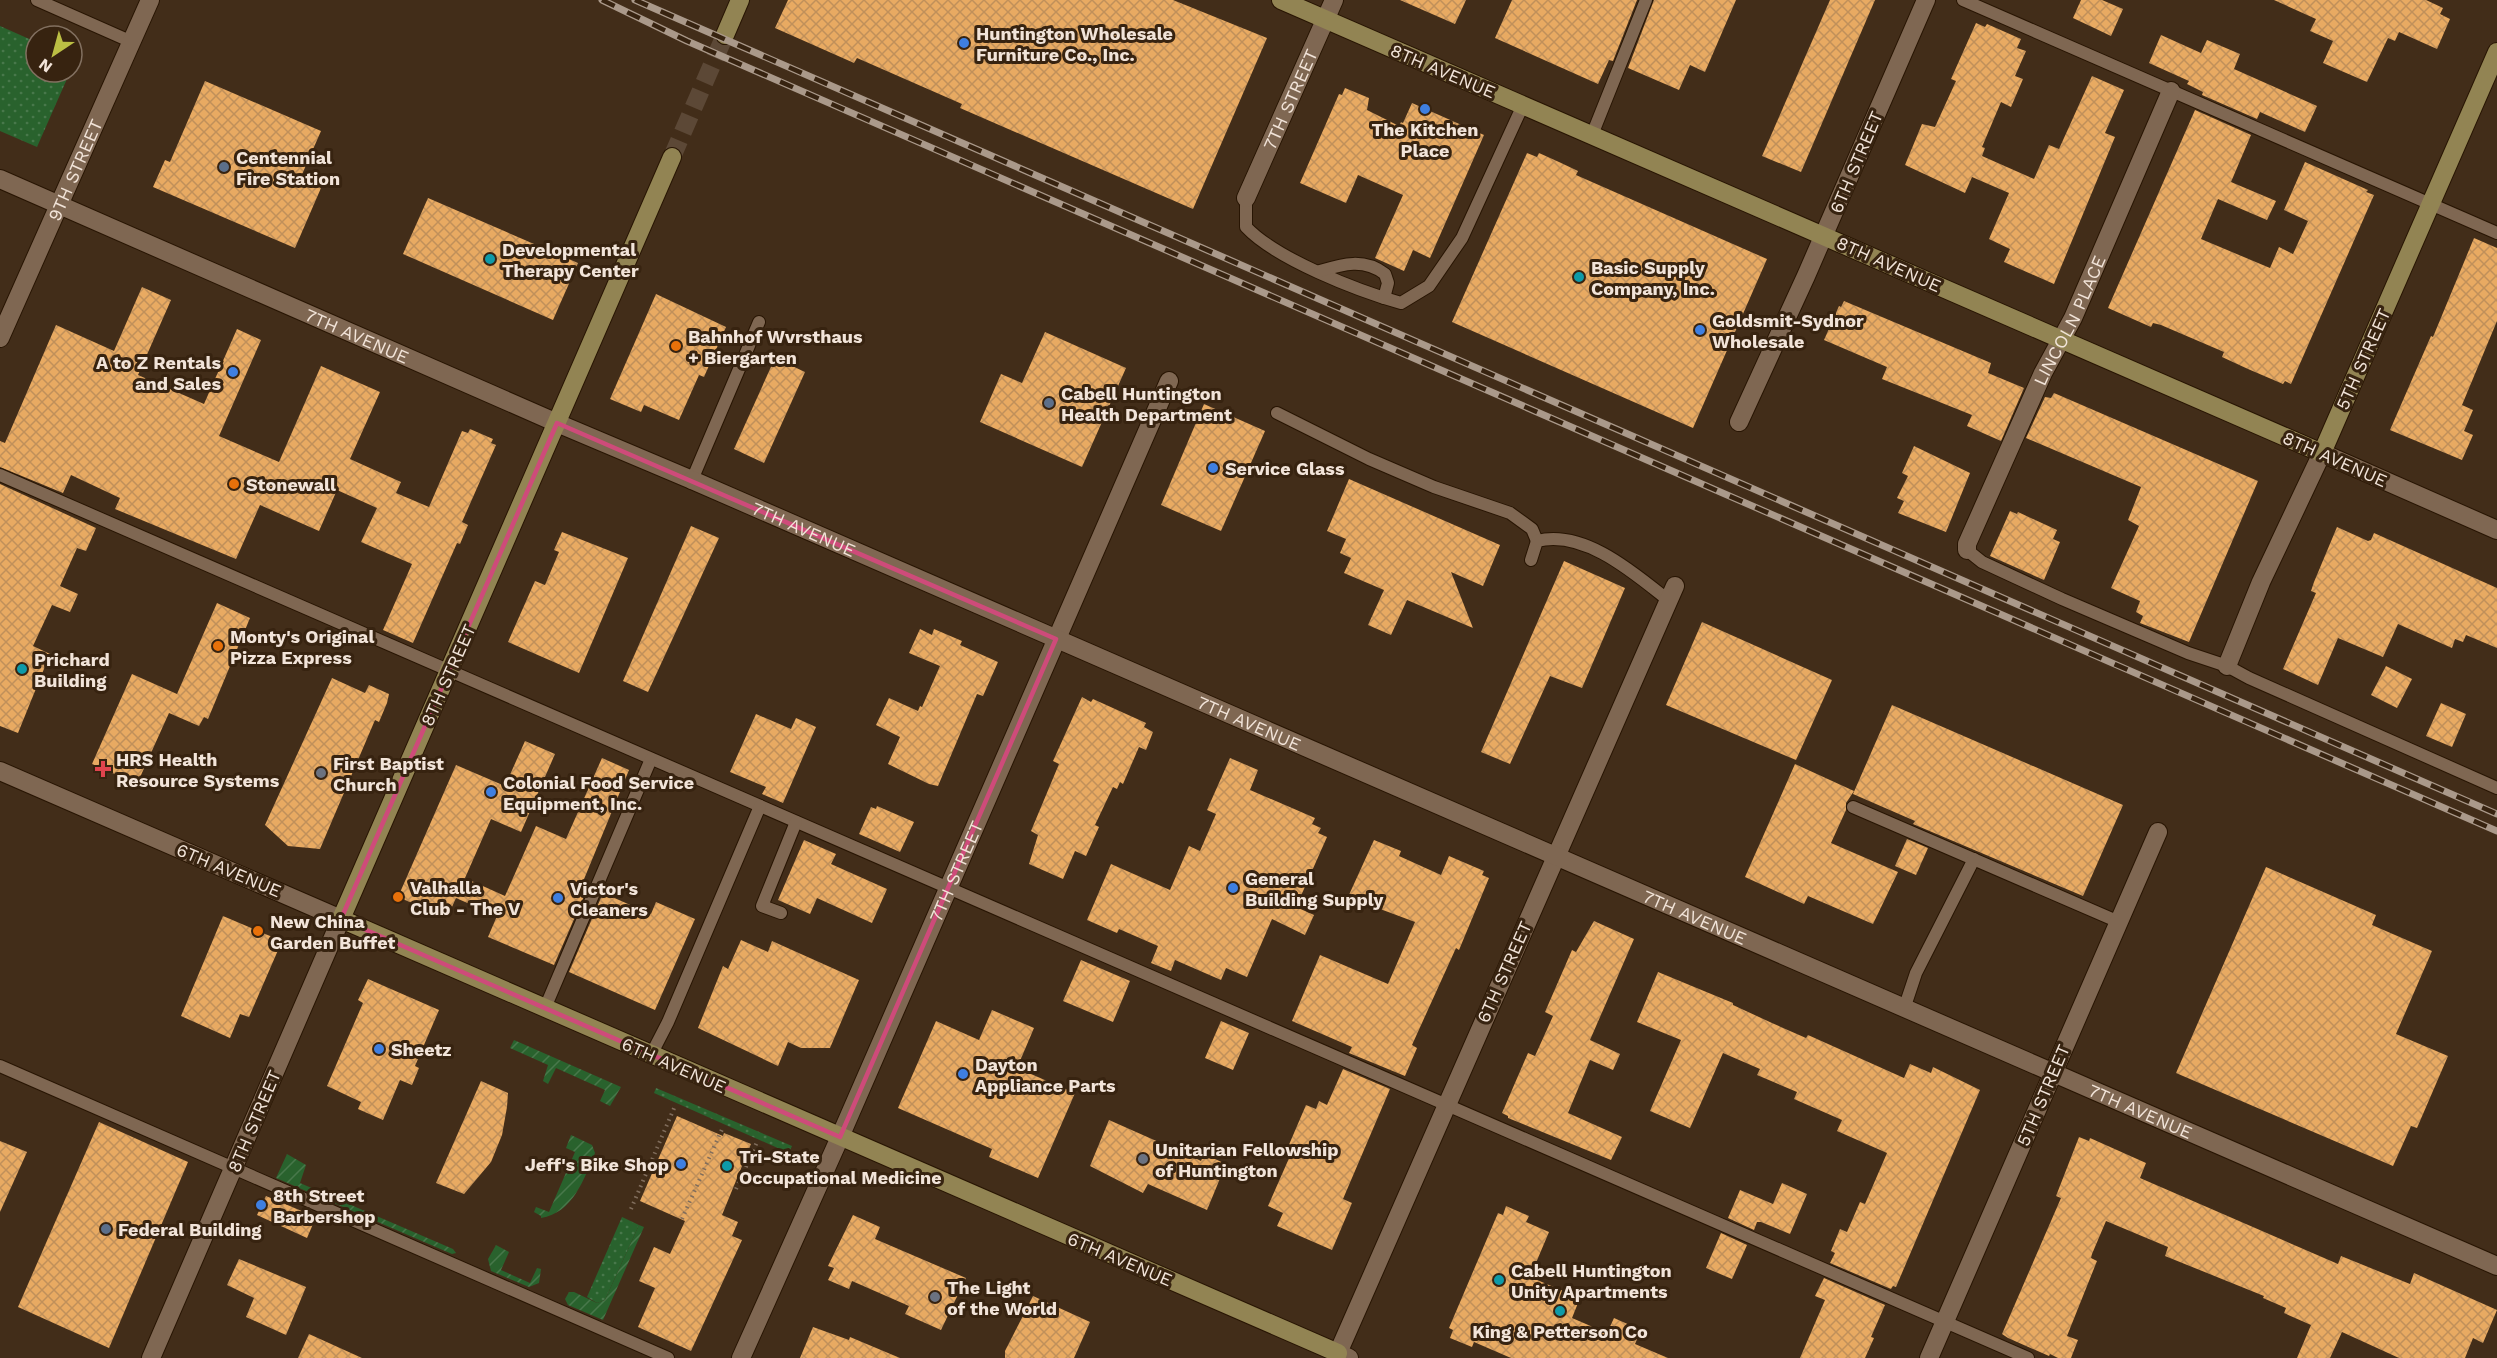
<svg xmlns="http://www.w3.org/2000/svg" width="2497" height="1358" viewBox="0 0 2497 1358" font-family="'Work Sans',sans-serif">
	<defs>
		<pattern id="grass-dots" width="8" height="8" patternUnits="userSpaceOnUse" patternTransform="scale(1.5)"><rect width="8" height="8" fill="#29622d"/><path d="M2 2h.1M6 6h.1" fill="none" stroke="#48784b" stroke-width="1.8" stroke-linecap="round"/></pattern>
		<pattern id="garden-furrows" width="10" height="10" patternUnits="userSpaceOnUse" patternTransform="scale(1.5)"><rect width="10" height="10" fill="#29622d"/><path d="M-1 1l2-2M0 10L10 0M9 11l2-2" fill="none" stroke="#48784b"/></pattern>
		<pattern id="building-cross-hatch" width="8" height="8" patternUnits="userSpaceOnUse" patternTransform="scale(1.5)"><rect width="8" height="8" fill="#e8aa62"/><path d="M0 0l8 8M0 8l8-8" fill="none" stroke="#c0905a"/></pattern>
	</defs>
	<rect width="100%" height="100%" fill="#422d19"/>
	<g fill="url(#grass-dots)">
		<path d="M0,26L36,42V72H70L37,147L0,131Z"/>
		<path d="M656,1088L792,1146L789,1153L654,1093Z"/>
		<path d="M622,1217L639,1225L605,1300L597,1303L587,1297Z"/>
	</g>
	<g fill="url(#garden-furrows)">
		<path d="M514,1040L621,1087L610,1106L600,1101L605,1090L556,1068L548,1084L543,1081L548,1065L510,1048Z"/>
		<path d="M571,1135L592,1145L595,1153C584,1179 573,1213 541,1218V1216L534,1212L536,1207L549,1212L575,1152L566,1148Z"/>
		<path d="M287,1154L306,1165L300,1183L453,1249L456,1253L452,1254L276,1178Z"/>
		<path d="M639,1225L644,1227L603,1320L568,1305L565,1299L569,1292H574L597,1303L605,1300Z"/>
		<path d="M496,1245L509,1252L501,1270L530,1283L537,1268L541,1269L539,1283L529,1287L491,1271L488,1259Z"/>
	</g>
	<g fill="url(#building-cross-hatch)">
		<path d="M788,0H1173L1267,38L1193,209L960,108L962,104L857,58L854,63L775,28Z"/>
		<path d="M1400,0H1466L1455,24Z"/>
		<path d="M1512,0H1637L1613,61L1609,60L1598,84L1495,38Z"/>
		<path d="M1654,0H1736L1705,72L1690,65L1679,90L1628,68Z"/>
		<path d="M1830,0H1875L1801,172L1762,156Z"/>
		<path d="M2081,0H2102L2123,9L2111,36L2073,18Z"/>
		<path d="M2274,0H2426L2443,8L2440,14L2450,19L2437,49L2399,32L2395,41L2388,38L2367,82L2323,63L2333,41L2310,31L2316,19Z"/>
		<path d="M1976,23L1985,27L1987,24L2021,39L2017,48L2026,51L2015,76L2023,79L2011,107L2001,102L1982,147L1985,148L1982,156L2034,179L2049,145L2059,149L2092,76L2124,90L2105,133L2115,137L2054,284L2004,262L2010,249L1989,239L2009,193L1972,177L1965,193L1905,165L1922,124L1935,127L1956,81L1951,79Z"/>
		<path d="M2161,35L2201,53L2207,40L2240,54L2234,69L2317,106L2305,132L2260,112L2257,119L2202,95L2203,92L2187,84L2189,81L2149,63Z"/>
		<path d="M205,81L321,131L300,179L321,188L295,248L153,187L165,160L170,162Z"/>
		<path d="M1345,88L1369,98L1367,110L1399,126L1401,122L1403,123L1412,103L1484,135L1430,258L1413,250L1404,271L1375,258L1403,195L1358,175L1346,203L1300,183L1339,94L1342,95Z"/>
		<path d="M2195,110L2251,135L2231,182L2276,201L2267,220L2218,199L2201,239L2270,268L2279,247L2293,254L2308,221L2284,210L2305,162L2368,190L2366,192L2374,195L2291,384L2285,381L2283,384L2248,369L2222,357L2224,352L2161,325L2153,323L2151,327L2108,308Z"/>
		<path d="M1527,153L1537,157L1539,153L1559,162L1578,171L1576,175L1767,259L1693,428L1452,322Z"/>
		<path d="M428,198L578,263L553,320L403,254Z"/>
		<path d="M2474,238L2497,248V321L2462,405L2473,410L2464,431L2473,435L2462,460L2390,430L2431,336L2433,337Z"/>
		<path d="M142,287L171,300L138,375L204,404L237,329L261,340L219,436L279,462L321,366L380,392L350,459L401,482L396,493L429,507L462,431L468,433L470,429L493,439L491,443L496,445L462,522L468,525L460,544L457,543L413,643L383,630L412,564L361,542L377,508L337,490L319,531L260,505L236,559L115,509L120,498L71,475L63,493L0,467V441L5,443L56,325L114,351Z"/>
		<path d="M656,294L726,327L704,377L699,375L679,420L644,405L641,412L610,399Z"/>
		<path d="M1844,301L1991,363L1988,373L2024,388L2001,441L1967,426L1972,415L1882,379L1887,367L1824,340L1839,306L1841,307Z"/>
		<path d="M1045,332L1126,368L1082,467L980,422L1001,374L1022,383Z"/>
		<path d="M775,358L805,372L764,463L734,449Z"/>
		<path d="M2054,393L2258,481L2189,642L2140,623L2143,616L2136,612L2140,601L2111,588L2139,526L2128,520L2141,487L2026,438L2045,397L2051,398Z"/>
		<path d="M1204,404L1265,431L1221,531L1161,505Z"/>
		<path d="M1914,446L1970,473L1946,532L1898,513L1904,501L1897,498L1908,476L1902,473Z"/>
		<path d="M1349,479L1500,545L1483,586L1451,572L1473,628L1407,600L1391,635L1368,625L1384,590L1344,573L1351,558L1340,553L1346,539L1327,531Z"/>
		<path d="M0,484L96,528L86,551L77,548L60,586L78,594L70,612L52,605L33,646L50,654L18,733L0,726Z"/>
		<path d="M2010,511L2017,514L2018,512L2057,530L2053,539L2060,542L2044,580L1990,556Z"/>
		<path d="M691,526L719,538L648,692L623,681Z"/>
		<path d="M2337,527L2368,541L2371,540L2374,533L2497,588V648L2466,635L2463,642L2455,639L2452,648L2398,624L2383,657L2338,638L2318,685L2283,669L2316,593L2311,591L2314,582Z"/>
		<path d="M562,532L628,558L579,673L508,642L535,581L545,585L559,552L554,550Z"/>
		<path d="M1564,561L1625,588L1582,688L1550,676L1510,764L1481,752Z"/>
		<path d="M217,603L250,618L208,719L204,717L199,726L169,713L137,784L92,764L132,674L177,694Z"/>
		<path d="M1702,622L1832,680L1796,760L1666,705Z"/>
		<path d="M920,629L932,635L934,629L962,641L960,645L998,662L983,696L977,694L938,786L929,784L888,764L900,737L876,725L889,698L918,711L920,706L922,707L940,666L909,653Z"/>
		<path d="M2386,666L2412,679L2397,708L2371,695Z"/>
		<path d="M332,678L365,693L369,685L389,694L387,703L379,722L375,720L320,849L288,846L265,825Z"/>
		<path d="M1082,697L1091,702L1093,699L1146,723L1144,727L1153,732L1146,750L1139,747L1123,784L1120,782L1117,789L1113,787L1095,825L1099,827L1086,856L1075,851L1063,879L1029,864L1038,835L1031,831L1059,764L1053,761Z"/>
		<path d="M2441,703L2466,714L2452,747L2426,736Z"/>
		<path d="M1892,705L2123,805L2083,896L1913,824L1915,821L1853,794Z"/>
		<path d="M756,714L791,729L796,718L816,727L783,803L762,794L766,787L730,772Z"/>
		<path d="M525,741L555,754L521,832L491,819L465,878L505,896L536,826L566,839L602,758L629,770L582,884L588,887L554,965L488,937L497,916L456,898L447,918L398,897L456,765L505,786Z"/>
		<path d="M1230,758L1258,770L1250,790L1315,818L1312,824L1321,828L1318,833L1327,837L1296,907L1314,915L1305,935L1272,919L1247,977L1226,968L1221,980L1175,960L1171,971L1151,963L1158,946L1119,929L1117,933L1087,920L1111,864L1170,890L1189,846L1200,851L1216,814L1207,810Z"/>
		<path d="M1795,764L1854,791L1846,803V810L1831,843L1898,872L1873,924L1808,896L1804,904L1745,877Z"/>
		<path d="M877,806L914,822L900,852L859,834L871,807L876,809Z"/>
		<path d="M1907,839L1928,848L1916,875L1895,866Z"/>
		<path d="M804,840L836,854L831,864L887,889L872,923L817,898L810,914L778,900Z"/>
		<path d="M1374,840L1401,851L1399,856L1441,875L1449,856L1484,871L1482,875L1489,878L1459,950L1456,948L1412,1045L1417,1048L1405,1076L1349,1053L1352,1047L1292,1021L1320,955L1388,984L1415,922L1348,897Z"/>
		<path d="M2266,867L2376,915L2372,925L2432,951L2396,1034L2448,1056L2417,1128L2411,1126L2393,1166L2176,1073Z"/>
		<path d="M603,893L651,914L656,902L695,919L655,1010L569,972Z"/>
		<path d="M223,916L282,941L249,1017L240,1014L230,1038L181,1016Z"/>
		<path d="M1594,921L1634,939L1590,1040L1620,1054L1613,1070L1590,1060L1568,1113L1622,1137L1611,1160L1508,1118V1116L1502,1113L1528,1053L1535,1056L1553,1016L1545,1012L1572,950L1576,952Z"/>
		<path d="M741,940L768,952L772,941L859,980L830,1048H801L788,1042L778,1066L698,1028L723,966L728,969Z"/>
		<path d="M1081,960L1130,981L1113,1022L1063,1001Z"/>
		<path d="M1658,972L1733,1003V1005L1772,1023L1806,1038L1808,1035L1904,1078L1910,1064L1931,1073L1933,1067L1980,1090L1896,1287L1893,1286L1891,1289L1830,1263L1835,1253L1831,1251L1840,1229L1847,1232L1860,1202L1865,1204L1887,1153L1837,1131L1842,1120L1794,1099L1797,1092L1757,1075L1760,1069L1723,1053L1690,1128L1650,1111L1681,1040L1637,1022Z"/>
		<path d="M368,979L439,1010L415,1066L419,1068L412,1085L400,1080L383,1120L358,1109L361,1102L327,1086L363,1003L358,1000Z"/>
		<path d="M992,1010L1034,1028L1017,1068L1075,1093L1038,1178L989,1157L992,1149L898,1108L936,1021L979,1040Z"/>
		<path d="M1221,1021L1249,1033L1233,1070L1205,1058Z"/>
		<path d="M1343,1069L1390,1089L1343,1199L1352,1203L1332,1250L1277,1226L1283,1213L1268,1206L1290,1156L1285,1154L1306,1105L1316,1109L1319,1101L1327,1105Z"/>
		<path d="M481,1081L508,1093L507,1107L502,1135L491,1162L464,1194L436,1183Z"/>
		<path d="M677,1116L723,1136L724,1133L751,1144L722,1215L738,1222L732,1236L742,1240L691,1351L638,1327L655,1288L639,1281L654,1247L670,1254L685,1221L640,1201Z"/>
		<path d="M1109,1120L1197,1159L1201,1161L1204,1154L1226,1164L1207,1210L1148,1184L1143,1193L1090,1166Z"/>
		<path d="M99,1122L188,1162L109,1348L18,1307Z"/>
		<path d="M2079,1137L2089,1141L2090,1138L2146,1163L2140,1178L2338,1264L2341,1256L2410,1284L2414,1273L2497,1310L2483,1343L2473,1338L2465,1358H2399L2342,1332L2330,1358H2297L2311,1325L2284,1313L2286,1308L2263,1298L2264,1296L2165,1256L2168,1247L2106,1221L2092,1254L2091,1258L2097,1261L2067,1336L2078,1340L2071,1358H2058L2050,1354L2049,1356L2008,1338L2002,1334L2061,1198L2056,1196Z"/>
		<path d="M0,1141L27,1152L0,1212Z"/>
		<path d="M1782,1183L1807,1194L1790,1234L1761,1222H1757L1754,1230L1728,1218L1740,1190L1773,1204Z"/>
		<path d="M266,1196L316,1217L307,1238L257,1215Z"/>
		<path d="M1506,1206L1529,1216L1526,1222L1549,1232L1530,1277L1580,1298L1572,1318L1607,1333L1614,1318L1641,1330L1635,1344L1668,1358H1511L1474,1342L1472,1347L1450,1338L1453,1330L1449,1328L1498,1213L1503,1215Z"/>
		<path d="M853,1215L880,1227L875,1239L966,1278L941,1330L905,1314L909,1306L852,1281L849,1289L828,1280L834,1268L828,1266Z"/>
		<path d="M1721,1233L1747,1245L1732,1279L1706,1268Z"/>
		<path d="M239,1259L306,1287L286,1335L246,1317L254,1298L227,1285Z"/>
		<path d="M1824,1278L1885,1305L1871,1337L1874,1338L1865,1358H1800L1825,1300L1815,1296Z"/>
		<path d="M1033,1296L1090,1322L1074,1358H1005V1351Z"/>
		<path d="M813,1327L849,1340L850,1337L900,1358H800Z"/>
		<path d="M309,1334L362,1358H298Z"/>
	</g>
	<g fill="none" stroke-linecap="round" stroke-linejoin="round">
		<path stroke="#5c4836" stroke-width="18" stroke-dasharray="18 9" stroke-linecap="butt" d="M672,157L725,35"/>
		<g stroke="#281503" stroke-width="14">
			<g id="service">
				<path d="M37,0L132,42"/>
				<path d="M1963,0L2497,233"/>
				<path d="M1592,135L1646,0"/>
				<path d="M1246,198V227C1276,259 1358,291 1401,303L1429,286L1462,238L1523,105"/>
				<path d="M1320,271C1343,264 1364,258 1385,274L1388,283L1384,298"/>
				<path d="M1277,413L1369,459L1434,487L1510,513L1532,529L1537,541"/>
				<path d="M0,475L2028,1358"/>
				<path d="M692,480L759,322"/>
				<path d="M1967,550L1982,562L2062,599L2188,653L2227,666L2249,678L2497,788"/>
				<path d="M1531,560L1537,541C1584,529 1634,573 1668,600"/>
				<path d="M1853,807L2119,922"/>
				<path d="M781,913L762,906L796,822"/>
				<path d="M545,1008L651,759"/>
				<path d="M1904,1009L1916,973L1974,859"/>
				<path d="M651,1055L668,1022L760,806"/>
				<path d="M0,1066L668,1358"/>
			</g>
		</g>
		<g stroke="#281503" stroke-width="20">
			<g id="minor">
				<path id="s1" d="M1246,198L1334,0"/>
				<path id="s2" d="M0,338L150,0"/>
				<path d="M1739,422L1806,276L1926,0"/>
				<path d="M557,423L692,480"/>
				<path id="s3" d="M1967,550V544L2043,373L2073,318L2171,91"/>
				<path d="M2227,666L2261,582L2322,453"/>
				<path id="s4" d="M741,1358L840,1137L1169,381"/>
				<path d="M1349,1358L1338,1353L1675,586"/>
				<path d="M1929,1358L2158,832"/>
			</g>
		</g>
		<g stroke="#281503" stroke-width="20">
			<g id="tertiary">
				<path id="s5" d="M0,179L557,423"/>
				<path d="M2322,453L2497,530"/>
				<path id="s6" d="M692,480L2497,1266"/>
				<path d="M0,771L341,919"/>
			</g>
		</g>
		<g stroke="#281503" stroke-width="20">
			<path id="secondary" d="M151,1358L341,919"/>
		</g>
		<g stroke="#281503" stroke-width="20">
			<g id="primary">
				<path d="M1281,0L2322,453L2497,52"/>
				<path d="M725,35L740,0"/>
				<path d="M672,157L341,919L1338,1353L1336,1358"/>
			</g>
		</g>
		<g stroke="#806d5c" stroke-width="4" stroke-dasharray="1.5 4.5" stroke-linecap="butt">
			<path d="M736,1189L757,1142"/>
			<path d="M631,1209L675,1106"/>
			<path d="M682,1219L723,1127"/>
		</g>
		<use href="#service" stroke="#7f6752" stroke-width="12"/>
		<use href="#minor" stroke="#7f6752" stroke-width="18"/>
		<use href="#tertiary" stroke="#7f6752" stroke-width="18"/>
		<use href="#secondary" stroke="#7f6752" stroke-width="18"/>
		<use href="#primary" stroke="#928453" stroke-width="18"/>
		<g stroke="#aa998a" stroke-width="7">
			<g id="rail">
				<path d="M602,0L687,41L2497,831"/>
				<path d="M635,0L2497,814"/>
			</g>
		</g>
		<use href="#rail" stroke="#372310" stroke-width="4.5" stroke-dasharray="14" stroke-linecap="butt"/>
	</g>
	<path fill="none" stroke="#ce4b7a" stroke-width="4.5" stroke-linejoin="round" d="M557,423L1056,639L840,1137L341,919Z"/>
	<g fill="#3f7fe0" stroke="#372310" stroke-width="2">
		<circle cx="964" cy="43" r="6"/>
		<circle cx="1425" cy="109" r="6"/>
		<circle cx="1700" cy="330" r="6"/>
		<circle cx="233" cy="372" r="6"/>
		<circle cx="1213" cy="468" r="6"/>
		<circle cx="491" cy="792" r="6"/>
		<circle cx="1233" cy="888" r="6"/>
		<circle cx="558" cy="898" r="6"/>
		<circle cx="379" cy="1049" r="6"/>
		<circle cx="963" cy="1074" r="6"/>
		<circle cx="681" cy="1164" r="6"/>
		<circle cx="261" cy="1205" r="6"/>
	</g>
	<g fill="#5c6f8a" stroke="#372310" stroke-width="2">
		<circle cx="224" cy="167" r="6"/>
		<circle cx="1049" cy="403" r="6"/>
		<circle cx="106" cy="1229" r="6"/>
	</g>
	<g fill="#0f9aa8" stroke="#372310" stroke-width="2">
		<circle cx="490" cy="259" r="6"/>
		<circle cx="1579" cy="277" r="6"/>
		<circle cx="22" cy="669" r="6"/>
		<circle cx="727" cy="1166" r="6"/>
		<circle cx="1499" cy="1280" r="6"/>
		<circle cx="1560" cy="1311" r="6"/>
	</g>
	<g fill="#e8710a" stroke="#372310" stroke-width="2">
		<circle cx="676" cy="346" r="6"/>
		<circle cx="234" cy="484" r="6"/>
		<circle cx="218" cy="646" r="6"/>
		<circle cx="398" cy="897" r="6"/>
		<circle cx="258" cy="931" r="6"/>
	</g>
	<path fill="#e0444e" stroke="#372310" stroke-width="2" d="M100 760h6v6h6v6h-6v6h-6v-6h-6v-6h6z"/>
	<g fill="#6b7280" stroke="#372310" stroke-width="2">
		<circle cx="321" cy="773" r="6"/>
		<circle cx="1143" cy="1159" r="6"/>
		<circle cx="935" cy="1297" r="6"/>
	</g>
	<g text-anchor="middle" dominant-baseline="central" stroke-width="6" stroke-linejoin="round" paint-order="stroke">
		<g font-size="18" font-weight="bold" fill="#f2e4d9" stroke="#372310" text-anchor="start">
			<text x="976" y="33">Huntington Wholesale<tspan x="976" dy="21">Furniture Co., Inc.</tspan></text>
			<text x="1425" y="129" text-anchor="middle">The Kitchen<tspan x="1425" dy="21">Place</tspan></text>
			<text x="236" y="157">Centennial<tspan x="236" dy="21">Fire Station</tspan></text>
			<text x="502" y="249">Developmental<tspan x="502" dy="21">Therapy Center</tspan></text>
			<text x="1591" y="267">Basic Supply<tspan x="1591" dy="21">Company, Inc.</tspan></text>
			<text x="1712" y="320">Goldsmit-Sydnor<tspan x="1712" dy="21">Wholesale</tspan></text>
			<text x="688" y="336">Bahnhof Wvrsthaus<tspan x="688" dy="21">+ Biergarten</tspan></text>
			<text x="221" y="362" text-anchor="end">A to Z Rentals<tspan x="221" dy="21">and Sales</tspan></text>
			<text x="1061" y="393">Cabell Huntington<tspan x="1061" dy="21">Health Department</tspan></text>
			<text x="1225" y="468">Service Glass</text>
			<text x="246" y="484">Stonewall</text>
			<text x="230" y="636">Monty's Original<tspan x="230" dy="21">Pizza Express</tspan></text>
			<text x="34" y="659">Prichard<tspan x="34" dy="21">Building</tspan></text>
			<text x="116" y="759">HRS Health<tspan x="116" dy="21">Resource Systems</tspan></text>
			<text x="333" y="763">First Baptist<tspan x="333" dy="21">Church</tspan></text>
			<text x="503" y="782">Colonial Food Service<tspan x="503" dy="21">Equipment, Inc.</tspan></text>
			<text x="1245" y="878">General<tspan x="1245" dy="21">Building Supply</tspan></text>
			<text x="410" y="887">Valhalla<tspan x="410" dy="21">Club - The V</tspan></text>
			<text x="570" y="888">Victor's<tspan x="570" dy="21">Cleaners</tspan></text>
			<text x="270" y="921">New China<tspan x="270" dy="21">Garden Buffet</tspan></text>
			<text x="391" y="1049">Sheetz</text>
			<text x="975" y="1064">Dayton<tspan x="975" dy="21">Appliance Parts</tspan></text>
			<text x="1155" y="1149">Unitarian Fellowship<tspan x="1155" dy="21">of Huntington</tspan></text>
			<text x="739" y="1156">Tri-State<tspan x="739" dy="21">Occupational Medicine</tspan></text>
			<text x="669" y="1164" text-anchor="end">Jeff's Bike Shop</text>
			<text x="273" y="1195">8th Street<tspan x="273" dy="21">Barbershop</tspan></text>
			<text x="118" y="1229">Federal Building</text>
			<text x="1511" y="1270">Cabell Huntington<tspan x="1511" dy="21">Unity Apartments</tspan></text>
			<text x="947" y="1287">The Light<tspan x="947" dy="21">of the World</tspan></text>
			<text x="1560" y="1331" text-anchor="middle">King &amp; Petterson Co</text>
		</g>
		<g font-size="18" fill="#f2e4d9" stroke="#372310">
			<text transform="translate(1443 71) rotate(23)">8TH AVENUE</text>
			<text stroke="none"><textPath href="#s1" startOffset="108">7TH STREET</textPath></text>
			<text transform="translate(1856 162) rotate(-67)">6TH STREET</text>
			<text stroke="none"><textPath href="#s2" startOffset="184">9TH STREET</textPath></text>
			<text transform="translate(1889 264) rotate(24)">8TH AVENUE</text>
			<text stroke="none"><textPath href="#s3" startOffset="252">LINCOLN PLACE</textPath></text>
			<text stroke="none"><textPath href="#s5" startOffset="390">7TH AVENUE</textPath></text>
			<text transform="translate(2363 359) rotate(-66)">5TH STREET</text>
			<text transform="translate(2335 459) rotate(24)">8TH AVENUE</text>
			<text stroke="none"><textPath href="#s6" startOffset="122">7TH AVENUE</textPath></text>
			<text transform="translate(448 675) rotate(-66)">8TH STREET</text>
			<text stroke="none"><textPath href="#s6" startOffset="608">7TH AVENUE</textPath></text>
			<text transform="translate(229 870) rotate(23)">6TH AVENUE</text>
			<text stroke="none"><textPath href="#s4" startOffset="532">7TH STREET</textPath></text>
			<text stroke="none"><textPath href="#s6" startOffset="1094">7TH AVENUE</textPath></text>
			<text transform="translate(1504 972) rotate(-66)">6TH STREET</text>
			<text transform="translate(674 1065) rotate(24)">6TH AVENUE</text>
			<text transform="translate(2043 1095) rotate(-67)">5TH STREET</text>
			<text stroke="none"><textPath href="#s6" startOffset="1580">7TH AVENUE</textPath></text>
			<text transform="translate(254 1121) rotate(-67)">8TH STREET</text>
			<text transform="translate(1120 1259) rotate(23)">6TH AVENUE</text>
		</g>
	</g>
	<g transform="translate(54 54) rotate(216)"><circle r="28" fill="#372310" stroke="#827060" stroke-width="1.5"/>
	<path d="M0-4.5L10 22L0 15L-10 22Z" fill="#bcbf44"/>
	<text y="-9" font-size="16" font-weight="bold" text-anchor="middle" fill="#f2e4d9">N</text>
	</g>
</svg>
